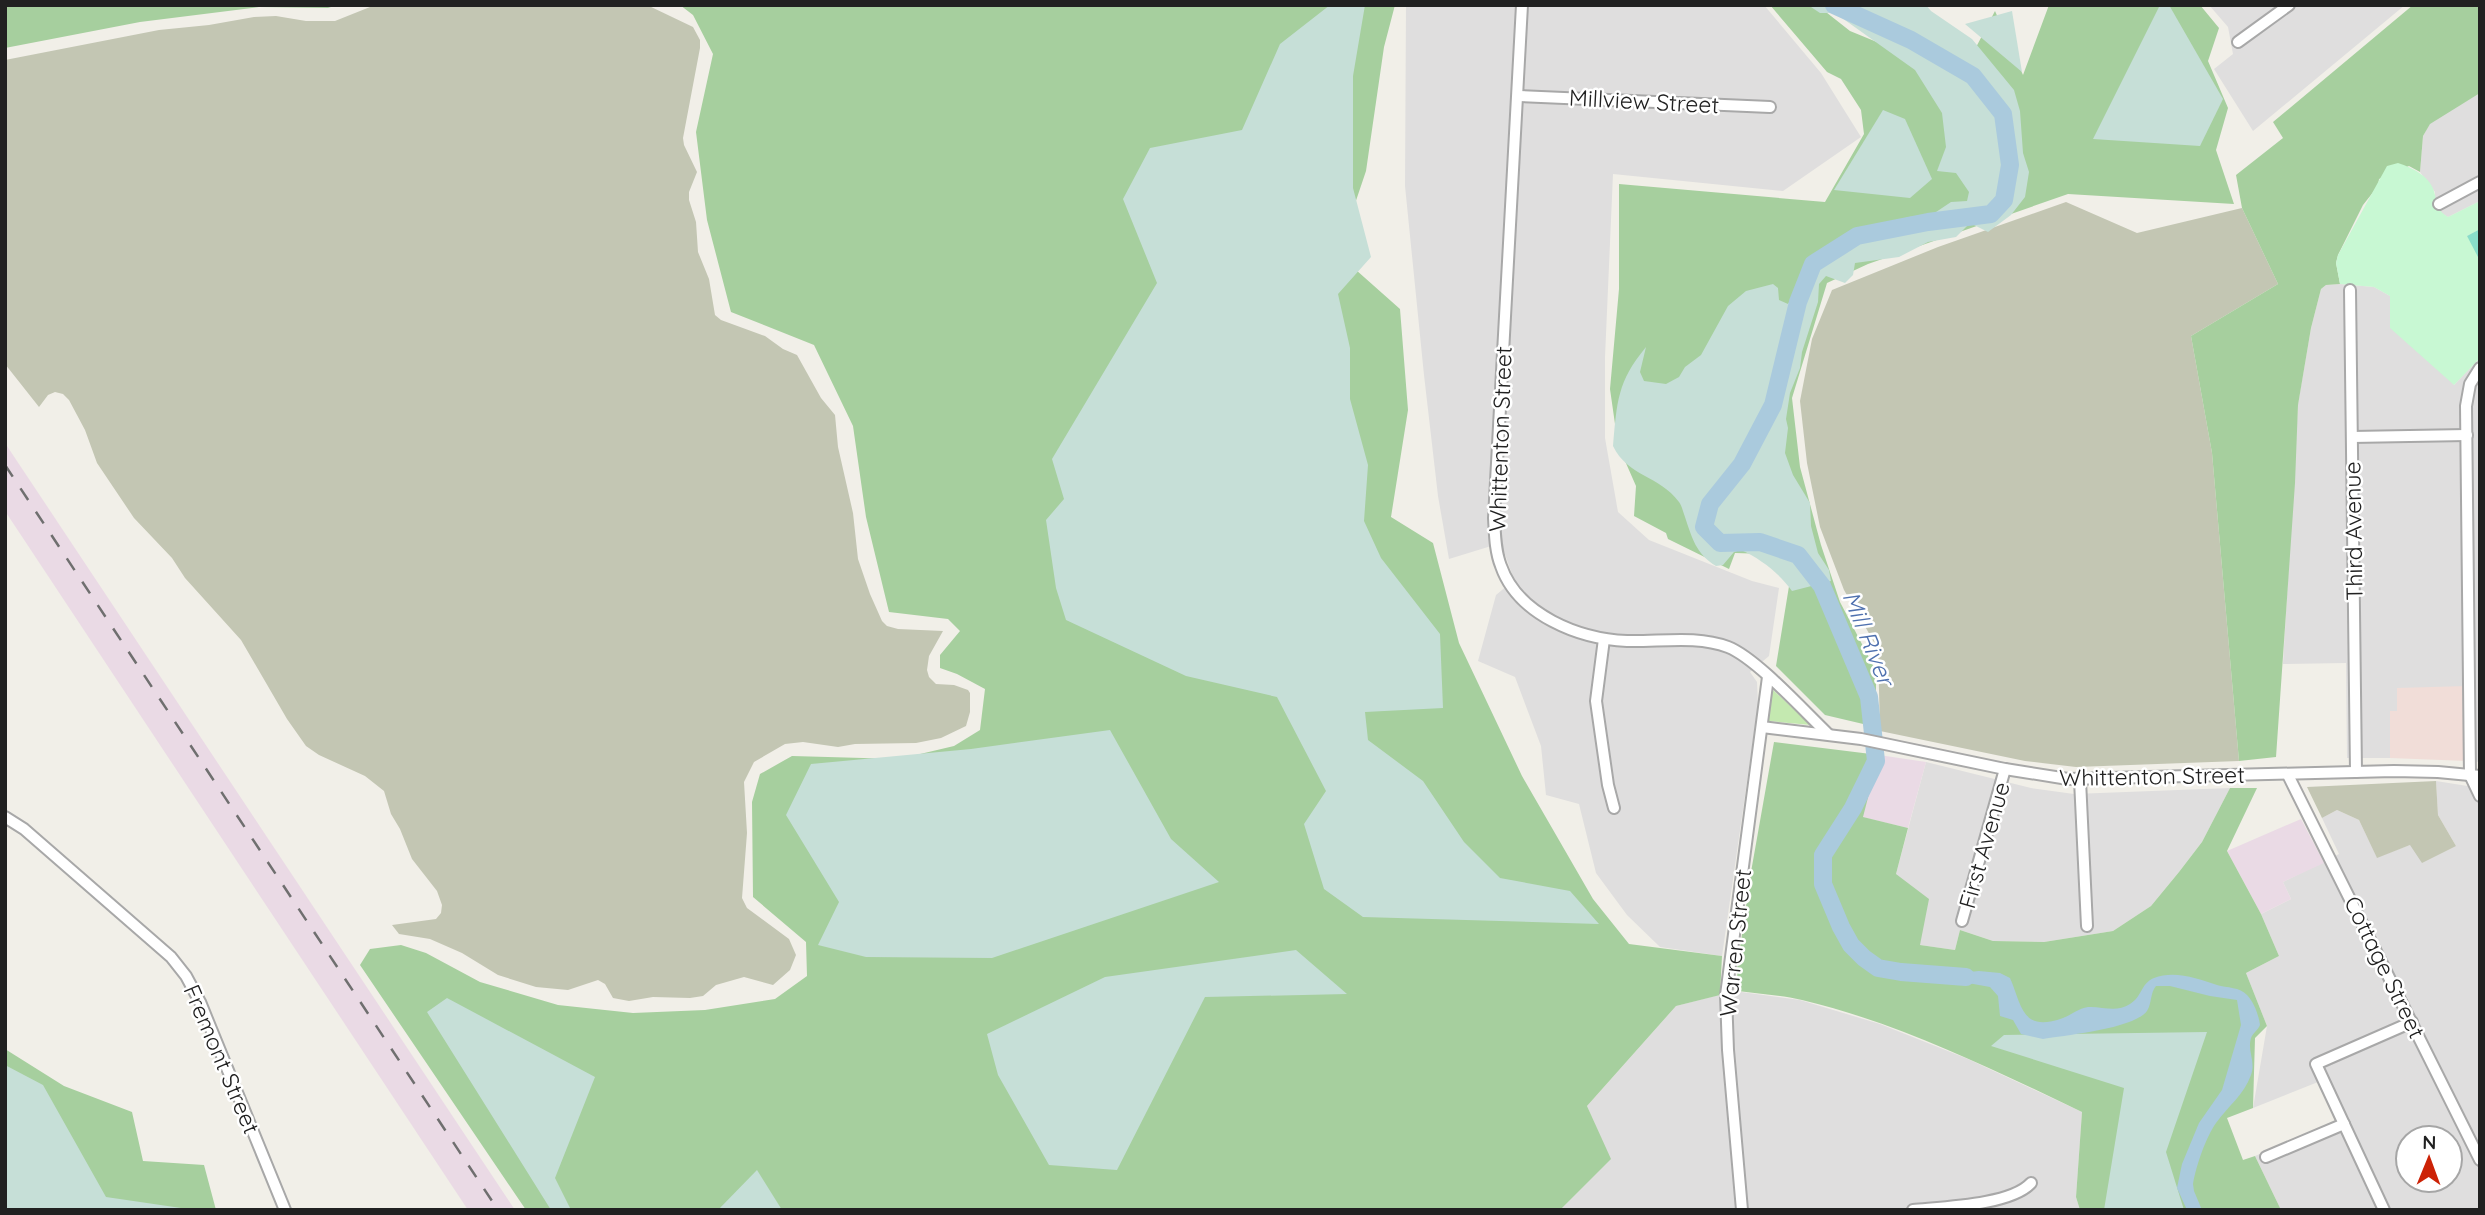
<svg xmlns="http://www.w3.org/2000/svg" width="2485" height="1215" viewBox="0 0 2485 1215" font-family="Quicksand,sans-serif">
	<rect width="100%" height="100%" fill="#f1efe8"/>
	<g fill="#dfdede" fill-rule="evenodd">
		<path d="M1406,5H1764L1821,73L1861,137L1783,191L1613,174L1605,357V438L1618,512L1649,540L1752,581L1779,588L1769,656L1750,672L1757,682L1758,705L1722,956L1660,947L1627,915L1596,873L1579,804L1546,795L1541,746L1515,677L1478,661L1496,595L1514,580L1501,543L1449,559L1438,496L1424,375L1405,186Z"/>
		<path d="M2209,5H2405L2253,131L2214,69L2233,54L2228,27Z"/>
		<path d="M2480,93V201L2448,217L2441,213L2435,202V192L2420,172L2423,136L2430,123Z"/>
		<path d="M2340,284L2374,287L2390,296L2454,385L2480,358V762L2467,761L2397,711L2390,712V758H2347L2346,663L2283,664L2298,404L2311,328L2321,289L2326,285Z"/>
		<path d="M1926,762L2031,788L2074,794L2230,788L2202,842L2179,872L2151,906L2113,931L2044,942L1993,941L1960,930L1955,950L1920,945L1896,874Z"/>
		<path d="M2436,781L2480,788V1210H2281L2255,1156L2336,1121L2318,1082L2253,1108L2267,1026L2246,973L2279,956L2261,914L2291,899L2283,882L2339,854L2322,818L2337,810L2359,820L2377,857L2410,845L2456,846L2438,815ZM2408,1138H2450V1180H2408Z"/>
		<path d="M1734,991L1800,1000L1880,1024L1968,1059L2082,1112L2076,1197L2080,1210H1560L1610,1159L1587,1106L1676,1006Z"/>
	</g>
	<path fill="#f1ddd8" d="M2467,686V761L2390,758V711H2397V688Z"/>
	<g fill="#eadae5">
		<path d="M5,443L515,1210H468L5,511Z"/>
		<path d="M1879,755L1926,762L1908,828L1862,817Z"/>
		<path d="M2301,819L2324,863L2283,882L2291,899L2261,914L2227,851Z"/>
	</g>
	<g fill="#c3c6b3">
		<path d="M375,5H647L693,27L700,40V48L683,138L684,145L697,172L689,192V200L696,222L698,252L709,279L715,315L721,320L765,336L783,349L797,355L821,398L835,415L838,447L853,513L858,559L870,594L882,621L887,626L898,629L943,631L929,656L927,670L929,677L936,684L954,685L968,690L970,693V712L966,726L941,738L916,743L855,744L838,747L803,742L785,744L754,762L744,782L747,833L742,898L747,908L789,939L796,955L790,970L773,985L744,977L716,985L703,996L690,998L653,997L629,1001L613,998L605,984L598,980L568,990L536,987L498,975L462,953L430,939L399,934L392,925L436,919L441,913L442,905L437,891L412,859L400,829L391,814L384,791L365,776L319,755L306,746L287,719L241,640L185,578L172,558L134,518L97,463L85,430L69,400L63,394L55,392L48,395L39,407L5,364V60L159,30L209,25L254,17L276,16L306,21H335Z"/>
		<path d="M2066,202L2137,233L2242,208L2278,284L2191,336L2212,453L2239,761L2076,767L2025,761L1880,731L1878,649L1844,590L1820,527L1807,463L1800,401L1812,339L1832,290L1938,247Z"/>
		<path d="M2436,781L2438,815L2456,846L2422,863L2410,845L2377,858L2359,820L2337,810L2322,818L2307,787Z"/>
	</g>
	<path fill="#c4e9b0" d="M1772,689L1811,725L1768,721Z"/>
	<g fill="#a6cf9e">
		<path d="M5,5H337L328,8L259,7L140,22L5,48Z"/>
		<path d="M680,5H1395L1384,47L1366,171L1338,254L1400,309L1408,410L1391,517L1433,543L1459,643L1522,776L1593,899L1629,944L1722,956L1720,995L1676,1006L1587,1106L1611,1159L1560,1210H526L360,965L370,949L401,945L426,953L480,982L558,1005L633,1013L705,1010L775,999L807,976L806,942L753,897L752,802L760,774L792,756L899,759L954,746L980,730L985,689L957,674L940,668V655L960,631L948,619L889,612L866,517L853,426L814,345L731,312L707,220L696,132L713,54L693,15Z"/>
		<path d="M1770,5H1817L1850,31L1933,65L1973,53L1995,11L2023,75L2049,5H2200L2219,28L2208,61L2228,108L2216,150L2234,204L2068,194L1868,264L1827,283L1792,398L1800,467L1821,545L1840,602L1876,671V727L1825,715L1776,666L1790,580L1767,554L1735,553L1729,569L1668,539L1666,533L1634,516L1636,486L1618,445L1610,389L1619,289V184L1825,202L1864,134L1861,110L1841,79L1827,72Z"/>
		<path d="M2413,5H2480V93L2430,124L2423,136L2420,172L2409,166L2379,179L2378,186L2363,205L2338,255L2336,263L2340,284L2326,285L2321,289L2311,328L2298,405L2295,483L2276,757L2239,761L2212,453L2191,336L2278,284L2242,208L2236,175L2283,138L2273,122Z"/>
		<path d="M1774,742L1879,755L1863,817L1908,828L1896,874L1929,899L1920,945L1955,950L1960,930L1993,941L2044,942L2113,931L2151,906L2179,872L2202,842L2230,788H2257L2227,851L2261,914L2279,956L2246,973L2267,1026L2255,1038L2253,1108L2227,1118L2243,1160L2255,1156L2281,1210H2080L2076,1197L2082,1112C1992,1069 1899,1023 1802,1000C1781,995 1759,994 1738,991L1737,969L1751,872Z"/>
		<path d="M5,1049L64,1086L132,1112L143,1161L204,1165L216,1210H5Z"/>
	</g>
	<g fill="#c6dfd7">
		<path d="M1330,5H1365L1353,76V188L1371,257L1338,294L1350,348V399L1368,465L1364,521L1381,558L1440,634L1443,708L1365,712L1368,740L1423,781L1464,842L1500,878L1570,891L1599,924L1363,917L1324,889L1304,824L1326,791L1277,697L1186,676L1066,620L1056,588L1046,520L1064,499L1052,459L1157,283L1123,199L1150,148L1242,130L1280,44Z"/>
		<path d="M1808,5H1926L1931,11L1972,39L2014,90L2020,111L2023,153L2029,172L2025,197L2011,215L1988,232L1970,223L1956,237L1928,242L1899,257L1855,263L1853,275L1845,283L1826,276L1819,284L1818,302L1802,352L1800,368L1790,393L1786,419L1788,428L1785,453L1793,475L1810,503L1811,526L1818,553L1829,570L1831,581L1792,591C1779,573 1761,559 1741,550L1734,552L1723,565L1716,566C1696,554 1692,538 1685,517C1683,512 1682,506 1679,502C1659,475 1628,477 1613,446C1617,402 1617,382 1646,347L1640,372L1644,381L1666,384L1679,377L1685,367L1701,355L1728,306L1746,291L1773,284L1778,288L1779,300L1788,304L1805,274L1838,241L1864,230L1893,225L1908,217L1930,216L1951,202L1967,201L1969,192L1956,173L1937,171L1946,147L1942,113L1915,70L1835,13H1820Z"/>
		<path d="M2160,5H2169L2223,99L2200,146L2093,139Z"/>
		<path d="M2012,11L2022,72L1965,24Z"/>
		<path d="M1883,110L1905,119L1932,179L1910,198L1834,190Z"/>
		<path d="M1110,730L1171,839L1219,882L992,958L866,957L818,945L839,902L786,815L811,764L971,749Z"/>
		<path d="M1296,950L1347,994L1205,997L1117,1170L1049,1165L998,1075L987,1034L1105,977Z"/>
		<path d="M447,998L595,1077L555,1178L571,1210H551L427,1012Z"/>
		<path d="M2207,1032L2166,1152L2184,1210H2104L2124,1088L1991,1046L2004,1035Z"/>
		<path d="M5,1065L43,1085L106,1197L181,1208L180,1210H5Z"/>
		<path d="M757,1170L782,1210H718Z"/>
	</g>
	<path fill="#c8f8d3" d="M2398,163C2413,168 2432,177 2435,195C2437,205 2438,211 2448,217L2480,201V229L2467,236L2480,256V358L2454,385L2390,328V296L2374,287L2340,284L2336,263L2338,255L2387,166Z"/>
	<path fill="#89ddc9" d="M2480,229V256L2478,257L2467,236Z"/>
	<path fill="#aacadd" d="M1979,971L2000,973L2010,978C2022,1005 2021,1033 2063,1018C2071,1015 2079,1008 2088,1007C2102,1006 2116,1013 2130,1004C2142,997 2141,983 2154,978C2175,970 2198,979 2217,985C2227,988 2240,987 2247,995C2254,1002 2259,1016 2260,1025C2258,1030 2253,1033 2251,1038C2247,1051 2256,1061 2251,1075C2244,1095 2228,1106 2216,1123C2206,1137 2196,1166 2193,1184L2194,1191L2202,1210H2187L2177,1188L2182,1164L2199,1123L2222,1090L2241,1025L2237,1000L2210,996L2170,986H2156C2150,993 2152,1003 2147,1011C2133,1029 2066,1035 2043,1039L2021,1034L2013,1020L2000,1016L1998,996L1990,987L1929,976Z"/>
	<g fill="none" stroke-linecap="round" stroke-linejoin="round">
		<path stroke="#aacadd" stroke-width="18" d="M1834,5L1911,40L1973,76L2003,114L2010,165L2004,200L1991,214L1928,222L1857,236L1813,264L1798,302L1773,405L1742,464L1710,504L1704,527L1720,543L1760,542L1798,555L1822,586L1869,697L1876,761L1853,808L1823,855V884L1841,927L1851,945L1864,958L1878,968L1901,972L1966,977"/>
		<g stroke="#a8a8a8" stroke-width="14">
			<g id="minor">
				<path d="M1522,5L1494,518C1495,534 1495,551 1501,566C1518,615 1579,639 1627,641C1659,642 1697,635 1728,647C1756,658 1804,711 1828,734"/>
				<path d="M2238,42L2289,5"/>
				<path d="M1518,96L1770,107"/>
				<path d="M2439,204L2480,182"/>
				<path d="M2350,290L2356,772"/>
				<path d="M2480,368L2470,384L2466,406L2470,775L2480,796"/>
				<path d="M2352,437L2467,435"/>
				<path d="M1604,639L1596,701L1608,785L1614,808"/>
				<path d="M1762,727L1861,739L2005,769L2068,779L2394,771L2438,772L2480,776"/>
				<path d="M2288,775L2480,1160"/>
				<path d="M2080,780L2087,926"/>
				<path d="M5,817L24,829L171,957L186,976L200,1002L285,1210"/>
				<path d="M1962,921L2005,769"/>
				<path d="M2266,1157L2344,1124"/>
				<path d="M1742,1210L1728,1050L1726,995L1768,677"/>
				<path d="M1913,1210C1943,1207 2011,1205 2031,1183"/>
				<path d="M2384,1210L2316,1064L2412,1022"/>
			</g>
		</g>
		<use href="#minor" stroke="#fff" stroke-width="10"/>
		<path stroke="#6f6f6f" stroke-width="2.5" stroke-dasharray="14 14" stroke-linecap="butt" d="M5,465L498,1210"/>
	</g>
	<g text-anchor="middle" dominant-baseline="central" stroke-width="5" stroke-linejoin="round" paint-order="stroke">
		<g font-size="23" fill="#212121" stroke="#fff">
			<text transform="translate(1644 101) rotate(3)">Millview Street</text>
			<text transform="translate(1500 439) rotate(-88)">Whittenton Street</text>
			<text transform="translate(2353 531) rotate(-91)">Third Avenue</text>
			<text transform="translate(2152 776) rotate(-1)">Whittenton Street</text>
			<text transform="translate(1984 845) rotate(-74)">First Avenue</text>
			<text transform="translate(1735 943) rotate(-84)">Warren Street</text>
			<text transform="translate(2385 967) rotate(64)">Cottage Street</text>
			<text transform="translate(222 1059) rotate(67)">Fremont Street</text>
		</g>
		<g font-size="24" font-style="italic" fill="#4f71af" stroke="#fff">
			<text transform="translate(1869 638) rotate(68)">Mill River</text>
		</g>
	</g>
	<rect width="2485" height="1215" fill="none" stroke="#212121" stroke-width="14"/>
	<g transform="translate(2429 1159) rotate(1)"><circle r="33" fill="#ffffff" stroke="#a6a6a6" stroke-width="2"/>
	<path d="M0-5L12 26L0 18L-12 26Z" fill="#cc2206"/>
	<text y="-10" font-size="19" font-weight="bold" text-anchor="middle" fill="#212121">N</text>
	</g>
</svg>
